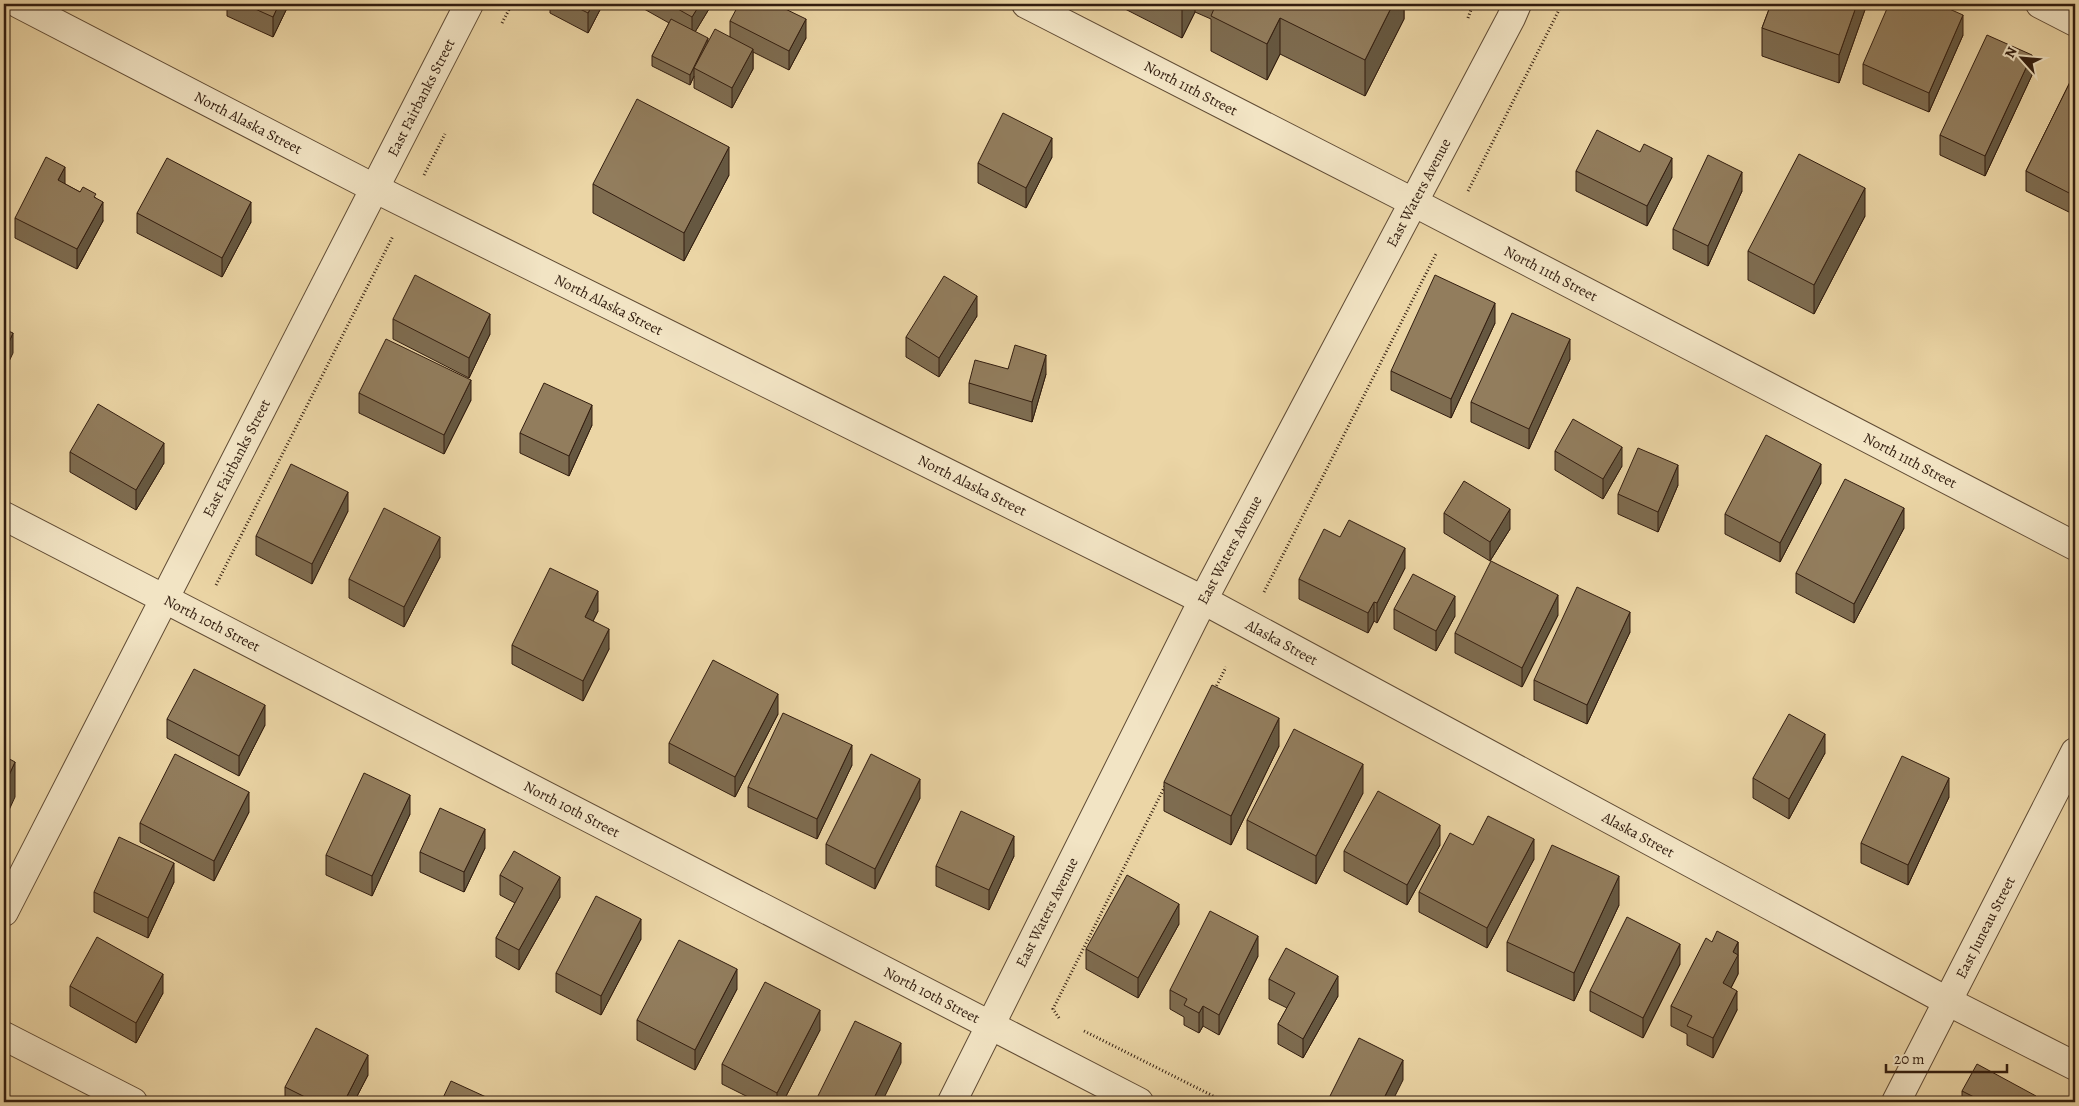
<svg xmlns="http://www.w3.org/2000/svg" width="2079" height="1106" viewBox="0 0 2079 1106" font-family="Alegreya,serif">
	<rect width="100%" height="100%" fill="#ebd5a5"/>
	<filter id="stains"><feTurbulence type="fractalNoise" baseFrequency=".004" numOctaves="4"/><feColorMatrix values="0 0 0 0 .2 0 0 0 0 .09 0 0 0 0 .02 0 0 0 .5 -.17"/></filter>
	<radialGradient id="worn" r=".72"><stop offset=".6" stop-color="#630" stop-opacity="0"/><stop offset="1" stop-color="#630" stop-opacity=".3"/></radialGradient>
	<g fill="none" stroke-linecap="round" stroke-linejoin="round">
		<g stroke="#604b34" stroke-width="30">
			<g id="minor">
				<path id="s1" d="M19,4L376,189L1203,600L1947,1001L2075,1066"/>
				<path id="s2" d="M1026,4L1413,202L2075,546"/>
				<path d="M2040,4L2075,22"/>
				<path id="s3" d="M4,516L1139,1102"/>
				<path id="s4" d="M4,912L469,4"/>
				<path d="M4,1036L133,1102"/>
				<path id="s5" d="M1896,1102L2075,752"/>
			</g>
		</g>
		<g stroke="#604b34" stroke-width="30">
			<g id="tertiary">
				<path id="s6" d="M952,1102L1203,600L1511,18L1517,4"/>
			</g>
		</g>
		<g stroke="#321d0f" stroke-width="3" stroke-dasharray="1 2.5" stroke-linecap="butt">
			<path d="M1468,18L1473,4"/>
			<path d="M502,23L512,4"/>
			<path d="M424,175L445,134"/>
			<path d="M1468,191L1562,4"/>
			<path d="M216,585L393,236"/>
			<path d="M1264,592L1436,254"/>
			<path d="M1215,689L1226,667"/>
			<path d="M1059,1018L1053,1009L1166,784"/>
			<path d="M1084,1031L1225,1102"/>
		</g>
		<use href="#minor" stroke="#f2e4c4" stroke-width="28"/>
		<use href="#tertiary" stroke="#f2e4c4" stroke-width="28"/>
	</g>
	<g fill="#7e6c50" stroke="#321d0f">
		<path d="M227,4H289L273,37L227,16Z"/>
		<path d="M550,4H603L588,33L550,13Z"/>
		<path d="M637,4H712L695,32L708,42L730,37V21L783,8L806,38L789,70L753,52V69L732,108L694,88V76L690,85L652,66V56L669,23L637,5Z"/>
		<path d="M1125,4H1404V19L1365,96L1280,54L1267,80L1211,51V19L1195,12L1182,38L1125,9Z"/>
		<path d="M1657,4H1668L1666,8Z"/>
		<path d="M1771,4H1867L1839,83L1762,56V28Z"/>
		<path d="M1963,35L1929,112L1863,84V64Z"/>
		<path d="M2075,72V215L2026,191V171Z"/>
		<path d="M2032,75L1985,176L1940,155V135Z"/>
		<path d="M1052,157L1026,208L978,183V163Z"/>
		<path d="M1576,171L1672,177L1647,226L1576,191Z"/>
		<path d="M729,175L684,261L593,213V184Z"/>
		<path d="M65,184L80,192L96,198L103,221L77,269L15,238V218Z"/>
		<path d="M1742,191L1708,266L1673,249V229Z"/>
		<path d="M137,213L251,222L222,277L137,233Z"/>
		<path d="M1865,216L1814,314L1748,280V251Z"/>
		<path d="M977,316L939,377L906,357V337Z"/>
		<path d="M393,319L490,334L469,378L393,339Z"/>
		<path d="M1495,323L1451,418L1391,390V371Z"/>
		<path d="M1570,359L1529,449L1471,422V402Z"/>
		<path d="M1008,369L1046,374L1032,422L969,403V383Z"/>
		<path d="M359,393L471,400L444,454L359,413Z"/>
		<path d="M592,425L569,476L520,453V433Z"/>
		<path d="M1555,451L1622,466L1603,499L1555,470Z"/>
		<path d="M70,452L164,463L136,510L70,472Z"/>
		<path d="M1821,483L1780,562L1725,534V514Z"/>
		<path d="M1678,485L1658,532L1618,514V494Z"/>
		<path d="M348,511L312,584L256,555V536Z"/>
		<path d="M1444,513L1510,529L1490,561L1444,533Z"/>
		<path d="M1904,528L1854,623L1796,593V573Z"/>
		<path d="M440,557L404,627L349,598V579Z"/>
		<path d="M1405,568L1377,623L1374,621L1368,633L1299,599V579Z"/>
		<path d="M1394,609L1455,616L1436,651L1394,629Z"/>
		<path d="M598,611L593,621L609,649L583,701L512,664V645Z"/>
		<path d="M1558,615L1522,687L1455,653V633Z"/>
		<path d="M1630,632L1587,724L1534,700V680Z"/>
		<path d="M778,714L735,797L669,763V743Z"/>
		<path d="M167,719L265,725L239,776L167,738Z"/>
		<path d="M1279,746L1231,845L1164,811V782Z"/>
		<path d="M1825,753L1789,819L1753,798V778Z"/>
		<path d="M852,765L817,839L748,807V787Z"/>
		<path d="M1363,793L1316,884L1247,849V820Z"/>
		<path d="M1949,797L1908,885L1861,863V843Z"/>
		<path d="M920,798L875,889L826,864V844Z"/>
		<path d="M249,812L214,881L140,842V823Z"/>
		<path d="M410,814L372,896L326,875V855Z"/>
		<path d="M2075,833V859L2072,858V838Z"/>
		<path d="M1440,845L1407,905L1344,871V851Z"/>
		<path d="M1473,845L1534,859L1487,948L1419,912V892Z"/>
		<path d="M485,848L464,892L420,872V852Z"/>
		<path d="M1014,856L989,910L936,886V866Z"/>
		<path d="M500,875L560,897L519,970L496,957V938L515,903L500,895Z"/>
		<path d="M174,882L148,938L94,912V892Z"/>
		<path d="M1619,905L1574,1001L1507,971V942Z"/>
		<path d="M1179,924L1138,998L1086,969V949Z"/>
		<path d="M641,939L601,1015L556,992V973Z"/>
		<path d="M1712,942H1738V974L1731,988L1737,1010L1713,1058L1687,1045V1034L1671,1026V1006Z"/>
		<path d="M1258,956L1219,1035L1203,1026L1199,1033L1184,1025V1017L1170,1009V990Z"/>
		<path d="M1680,964L1643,1038L1590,1011V991Z"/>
		<path d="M1269,979L1338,996L1303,1058L1278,1044V1024L1287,1008L1269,999Z"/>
		<path d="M70,986L163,993L136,1043L70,1006Z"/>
		<path d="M737,989L695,1070L637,1040V1020Z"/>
		<path d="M820,1030L783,1102H758L722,1084V1064Z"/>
		<path d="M368,1075L354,1102H285V1087Z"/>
		<path d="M1962,1091L2036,1102H1962Z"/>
	</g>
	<g fill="#665841" stroke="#321d0f">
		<path d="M279,4H289L273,37V17Z"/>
		<path d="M593,4H603L588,33V13Z"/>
		<path d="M700,4H712L692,37V17Z"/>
		<path d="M775,4H785L775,24Z"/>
		<path d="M1182,4H1195V12L1182,38Z"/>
		<path d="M1393,4H1404V19L1365,96V60Z"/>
		<path d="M1857,4H1867L1839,83V55Z"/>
		<path d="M1963,15V35L1929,112V93Z"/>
		<path d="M1280,18V54L1267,80V44Z"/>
		<path d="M806,19V38L789,70V51Z"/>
		<path d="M708,38V48L694,68V76L690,85V75Z"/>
		<path d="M753,49V69L732,108V88Z"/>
		<path d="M2032,55V75L1985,176V156Z"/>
		<path d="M1052,138V157L1026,208V188Z"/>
		<path d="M729,147V175L684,261V233Z"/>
		<path d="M1672,158V177L1647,226V206Z"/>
		<path d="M65,167V187L58,180Z"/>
		<path d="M1742,172V191L1708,266V246Z"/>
		<path d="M1865,188V216L1814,314V285Z"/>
		<path d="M103,202V221L77,269V249Z"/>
		<path d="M251,202V222L222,277V258Z"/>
		<path d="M977,296V316L939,377V358Z"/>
		<path d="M1495,303V323L1451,418V399Z"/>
		<path d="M490,314V334L469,378V358Z"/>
		<path d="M13,333V353L4,372V353Z"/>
		<path d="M1570,339V359L1529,449V429Z"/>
		<path d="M1046,355V374L1032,422V402Z"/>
		<path d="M471,380V400L444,454V435Z"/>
		<path d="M592,405V425L569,476V456Z"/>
		<path d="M164,443V463L136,510V490Z"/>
		<path d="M1622,447V466L1603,499V479Z"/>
		<path d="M1821,464V483L1780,562V543Z"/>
		<path d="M1678,465V485L1658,532V512Z"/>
		<path d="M348,492V511L312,584V564Z"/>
		<path d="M1904,508V528L1854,623V604Z"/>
		<path d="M1510,509V529L1490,561V542Z"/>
		<path d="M440,537V557L404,627V607Z"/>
		<path d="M1405,548V568L1377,623V603Z"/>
		<path d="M598,591V611L585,637V617Z"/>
		<path d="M1558,595V615L1522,687V668Z"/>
		<path d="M1455,596V616L1436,651V631Z"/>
		<path d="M1374,602V621L1368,633V613Z"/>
		<path d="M1630,612V632L1587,724V705Z"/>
		<path d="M609,629V649L583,701V681Z"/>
		<path d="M778,694V714L735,797V777Z"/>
		<path d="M265,705V725L239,776V756Z"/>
		<path d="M1279,718V746L1231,845V816Z"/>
		<path d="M1825,734V753L1789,819V799Z"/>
		<path d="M852,745V765L817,839V819Z"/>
		<path d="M15,762V797L4,821V786Z"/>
		<path d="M1363,764V793L1316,884V856Z"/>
		<path d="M1949,778V797L1908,885V865Z"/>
		<path d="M920,779V798L875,889V869Z"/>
		<path d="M249,792V812L214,881V861Z"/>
		<path d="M410,795V814L372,896V876Z"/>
		<path d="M1440,825V845L1407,905V885Z"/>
		<path d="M485,829V848L464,892V872Z"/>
		<path d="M1014,836V856L989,910V890Z"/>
		<path d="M1534,839V859L1487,948V928Z"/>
		<path d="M174,863V882L148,938V918Z"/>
		<path d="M1619,876V905L1574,1001V973Z"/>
		<path d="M560,877V897L519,970V950Z"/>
		<path d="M1179,904V924L1138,998V978Z"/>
		<path d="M641,919V939L601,1015V996Z"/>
		<path d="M1258,936V956L1219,1035V1015Z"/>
		<path d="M1738,942V974L1723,1003V983L1733,952Z"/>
		<path d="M1680,944V964L1643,1038V1018Z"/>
		<path d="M737,969V989L695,1070V1050Z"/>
		<path d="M163,974V993L136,1043V1023Z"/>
		<path d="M1338,976V996L1303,1058V1039Z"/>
		<path d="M1737,991V1010L1713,1058V1038Z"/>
		<path d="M1203,1006V1026L1199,1033V1013Z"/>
		<path d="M820,1010V1030L783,1102H777V1093Z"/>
		<path d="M901,1043V1063L882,1102H872Z"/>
		<path d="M368,1055V1075L354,1102H344Z"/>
		<path d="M1403,1060V1080L1392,1102H1382Z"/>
	</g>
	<g fill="#927d5d" stroke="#321d0f">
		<path d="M244,4H279L273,17Z"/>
		<path d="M570,4H593L588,13Z"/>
		<path d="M669,4H700L692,17Z"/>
		<path d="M739,4H775L806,19L789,51L730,21Z"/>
		<path d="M1216,4H1393L1365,60L1280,18L1267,44L1211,16Z"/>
		<path d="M1771,4H1857L1839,55L1762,28Z"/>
		<path d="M1889,4H1938L1963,15L1929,93L1863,64Z"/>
		<path d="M671,19L708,38L690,75L652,56Z"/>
		<path d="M715,29L753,49L732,88L694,68Z"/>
		<path d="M1987,35L2032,55L1985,156L1940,135Z"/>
		<path d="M2075,72V196L2026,171Z"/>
		<path d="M637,99L729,147L684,233L593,184Z"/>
		<path d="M1003,113L1052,138L1026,188L978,163Z"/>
		<path d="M1597,130L1640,152L1644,144L1672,158L1647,206L1576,171Z"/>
		<path d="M1799,154L1865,188L1814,285L1748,251Z"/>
		<path d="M1708,155L1742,172L1708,246L1673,229Z"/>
		<path d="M46,157L65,167L58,180L80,192L83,187L96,194L94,197L103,202L77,249L15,218Z"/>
		<path d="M167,158L251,202L222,258L137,213Z"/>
		<path d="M415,275L490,314L469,358L393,319Z"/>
		<path d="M1435,275L1495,303L1451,399L1391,371Z"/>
		<path d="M944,276L977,296L939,358L906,337Z"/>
		<path d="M1512,313L1570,339L1529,429L1471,402Z"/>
		<path d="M4,329L13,333L4,353Z"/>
		<path d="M386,339L471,380L444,435L359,393Z"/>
		<path d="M1015,345L1046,355L1032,402L969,383L975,360L1008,369Z"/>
		<path d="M544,383L592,405L569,456L520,433Z"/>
		<path d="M98,404L164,443L136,490L70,452Z"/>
		<path d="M1573,419L1622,447L1603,479L1555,451Z"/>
		<path d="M1766,435L1821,464L1780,543L1725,514Z"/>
		<path d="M1638,448L1678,465L1658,512L1618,494Z"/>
		<path d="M291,464L348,492L312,564L256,536Z"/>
		<path d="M1845,479L1904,508L1854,604L1796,573Z"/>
		<path d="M1464,481L1510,509L1490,542L1444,513Z"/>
		<path d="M384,508L440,537L404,607L349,579Z"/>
		<path d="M1349,520L1405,548L1377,603L1374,602L1368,613L1299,579L1324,529L1340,537Z"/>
		<path d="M1491,561L1558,595L1522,668L1455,633Z"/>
		<path d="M550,568L598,591L585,617L609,629L583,681L512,645Z"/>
		<path d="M1413,574L1455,596L1436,631L1394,609Z"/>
		<path d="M1577,587L1630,612L1587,705L1534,680Z"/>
		<path d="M713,660L778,694L735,777L669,743Z"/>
		<path d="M194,669L265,705L239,756L167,719Z"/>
		<path d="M1212,685L1279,718L1231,816L1164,782Z"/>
		<path d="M783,713L852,745L817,819L748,787Z"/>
		<path d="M1789,714L1825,734L1789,799L1753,778Z"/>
		<path d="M1294,729L1363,764L1316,856L1247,820Z"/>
		<path d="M175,754L249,792L214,861L140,823Z"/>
		<path d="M871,754L920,779L875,869L826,844Z"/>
		<path d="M4,756L15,762L4,786Z"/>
		<path d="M1902,756L1949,778L1908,865L1861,843Z"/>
		<path d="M364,773L410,795L372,876L326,855Z"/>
		<path d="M1378,791L1440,825L1407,885L1344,851Z"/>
		<path d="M440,808L485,829L464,872L420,852Z"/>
		<path d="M961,811L1014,836L989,890L936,866Z"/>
		<path d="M1488,816L1534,839L1487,928L1419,892L1450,833L1473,845Z"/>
		<path d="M2075,833V839L2072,838Z"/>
		<path d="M119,837L174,863L148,918L94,892Z"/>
		<path d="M1552,845L1619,876L1574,973L1507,942Z"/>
		<path d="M514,851L560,877L519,950L496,938L523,888L500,875Z"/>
		<path d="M1127,875L1179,904L1138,978L1086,949Z"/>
		<path d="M596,896L641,919L601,996L556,973Z"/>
		<path d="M1210,911L1258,936L1219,1015L1203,1006L1199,1013L1184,1005L1187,999L1170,990Z"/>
		<path d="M1627,917L1680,944L1643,1018L1590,991Z"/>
		<path d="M1717,931L1738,942L1733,952L1738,955L1723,983L1737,991L1713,1038L1687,1026L1692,1016L1671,1006L1706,938L1712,942Z"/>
		<path d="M97,937L163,974L136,1023L70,986Z"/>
		<path d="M679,940L737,969L695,1050L637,1020Z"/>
		<path d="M1286,948L1338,976L1303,1039L1278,1024L1295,993L1269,979Z"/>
		<path d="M765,982L820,1010L777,1093L722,1064Z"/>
		<path d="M855,1021L901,1043L872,1102H815Z"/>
		<path d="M316,1028L368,1055L344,1102H315L285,1087Z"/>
		<path d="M1359,1038L1403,1060L1382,1102H1327Z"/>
		<path d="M1977,1064L2036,1096L2033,1102H1984L1962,1091Z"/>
		<path d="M451,1081L497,1102H441Z"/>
		<path d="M5,1098L14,1102H4Z"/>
	</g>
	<g text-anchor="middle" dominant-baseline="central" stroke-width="4" stroke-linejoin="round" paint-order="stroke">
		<g font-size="15" fill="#321d0f" stroke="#f2e4c4">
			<text stroke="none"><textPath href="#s2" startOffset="185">North 11th Street</textPath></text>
			<text stroke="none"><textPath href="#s4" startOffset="915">East Fairbanks Street</textPath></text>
			<text stroke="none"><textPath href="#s1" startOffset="258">North Alaska Street</textPath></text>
			<text stroke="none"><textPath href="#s6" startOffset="1022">East Waters Avenue</textPath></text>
			<text stroke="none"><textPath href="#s2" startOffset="590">North 11th Street</textPath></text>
			<text stroke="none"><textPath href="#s1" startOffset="662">North Alaska Street</textPath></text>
			<text stroke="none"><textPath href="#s4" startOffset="510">East Fairbanks Street</textPath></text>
			<text stroke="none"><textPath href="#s2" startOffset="995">North 11th Street</textPath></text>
			<text stroke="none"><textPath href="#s1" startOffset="1068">North Alaska Street</textPath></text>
			<text stroke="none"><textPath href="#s6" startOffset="618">East Waters Avenue</textPath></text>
			<text stroke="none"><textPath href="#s3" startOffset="234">North 10th Street</textPath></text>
			<text stroke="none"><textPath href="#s1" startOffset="1415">Alaska Street</textPath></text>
			<text stroke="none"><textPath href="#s3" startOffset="639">North 10th Street</textPath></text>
			<text stroke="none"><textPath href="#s1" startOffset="1820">Alaska Street</textPath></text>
			<text stroke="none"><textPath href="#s6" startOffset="212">East Waters Avenue</textPath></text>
			<text stroke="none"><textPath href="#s5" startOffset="196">East Juneau Street</textPath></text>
			<text stroke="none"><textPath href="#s3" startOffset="1044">North 10th Street</textPath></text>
		</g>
	</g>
	<rect width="2079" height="1106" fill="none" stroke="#ebd5a5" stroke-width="20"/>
	<rect x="5" y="5" width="2069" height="1096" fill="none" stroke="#321d0f" stroke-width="2.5"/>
	<rect x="10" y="10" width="2059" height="1086" fill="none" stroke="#321d0f"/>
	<g transform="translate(2022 58) rotate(297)" stroke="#f2e4c4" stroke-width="4" paint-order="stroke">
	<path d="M0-4L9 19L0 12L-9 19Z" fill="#321d0f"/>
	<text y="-8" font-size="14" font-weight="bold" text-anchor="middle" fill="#321d0f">N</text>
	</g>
	<path d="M1886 1064v8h121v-8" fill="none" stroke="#321d0f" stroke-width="2.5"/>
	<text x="1894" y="1064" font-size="15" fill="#321d0f" stroke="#f2e4c4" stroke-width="4" paint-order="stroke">20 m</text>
	<rect width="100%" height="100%" filter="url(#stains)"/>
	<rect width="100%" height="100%" fill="url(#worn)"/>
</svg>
